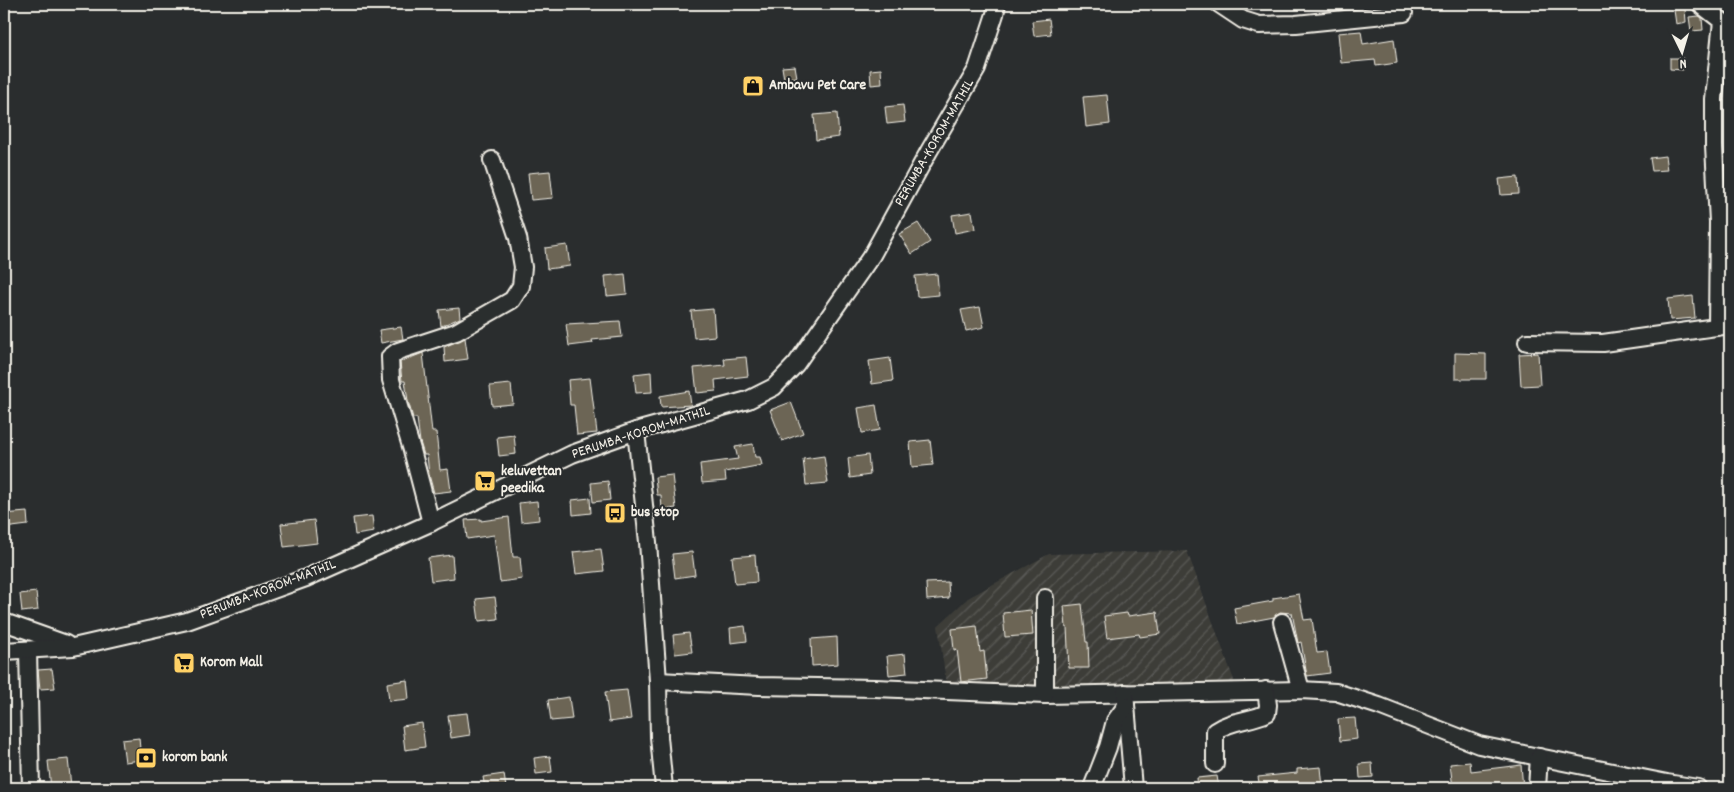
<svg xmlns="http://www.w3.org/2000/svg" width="1734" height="792" viewBox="0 0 1734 792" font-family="Dekko,sans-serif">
	<defs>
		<pattern id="industrial-furrows" width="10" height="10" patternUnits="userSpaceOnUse" patternTransform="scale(1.25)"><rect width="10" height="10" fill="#3e3e39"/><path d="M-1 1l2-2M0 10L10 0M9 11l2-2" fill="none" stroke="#5a5a56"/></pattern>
	</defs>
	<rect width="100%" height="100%" fill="#2a2d2e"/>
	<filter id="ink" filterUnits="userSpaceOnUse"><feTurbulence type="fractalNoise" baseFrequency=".02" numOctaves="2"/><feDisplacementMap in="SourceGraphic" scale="10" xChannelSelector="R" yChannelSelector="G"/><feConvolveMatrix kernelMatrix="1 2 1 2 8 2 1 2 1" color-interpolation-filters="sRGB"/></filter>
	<g filter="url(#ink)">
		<path fill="url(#industrial-furrows)" d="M1187,551L1235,683L1091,687L947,688L938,626L968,598L1049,554Z"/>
		<g fill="#6c6554" stroke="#f4f1e8">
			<path d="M1685,9L1686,22L1676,24L1674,10Z"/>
			<path d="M1699,16L1702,18L1703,30L1691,31L1689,17Z"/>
			<path d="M1049,19L1051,34L1034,36L1032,21Z"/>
			<path d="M1361,31L1363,44L1394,39L1397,63L1376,66L1375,60L1341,63L1338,33Z"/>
			<path d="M1670,58H1683V70L1670,69Z"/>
			<path d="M795,66L797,77L784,79L782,67Z"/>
			<path d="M881,69L882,84L871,85L870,70Z"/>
			<path d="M1107,95L1110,124L1086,127L1083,97Z"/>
			<path d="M903,105L905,122L887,124L885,107Z"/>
			<path d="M837,113L839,137L816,140L814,115Z"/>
			<path d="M1665,156L1667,170L1652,171L1650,158Z"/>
			<path d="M550,171L553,198L531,200L528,173Z"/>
			<path d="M1518,177L1519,194L1501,195L1499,179Z"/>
			<path d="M972,212L975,229L955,233L952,215Z"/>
			<path d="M918,223L930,242L912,254L899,234Z"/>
			<path d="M567,245L570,266L547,269L545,248Z"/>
			<path d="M625,274L627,294L607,296L605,276Z"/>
			<path d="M937,274L939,295L917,297L915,276Z"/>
			<path d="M1693,296L1695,318L1670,320L1668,299Z"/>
			<path d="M980,307L984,327L966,331L961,310Z"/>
			<path d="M459,308L460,318L441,326L439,310Z"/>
			<path d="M713,309L715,336L694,338L691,311Z"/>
			<path d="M620,321L622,337L592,340L593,343L569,346L566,324Z"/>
			<path d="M401,327L403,339L381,343L379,330Z"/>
			<path d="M465,338L468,359L445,362L444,347Z"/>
			<path d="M423,353L432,432H436L440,470L448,469L451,491L434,493L429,475L427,455H424L420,442L417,418H413L408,401L405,381H402L400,362Z"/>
			<path d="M1455,353L1486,354V379H1455Z"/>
			<path d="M1538,353L1540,385L1521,386L1519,354Z"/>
			<path d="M746,357L748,376L715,380L716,391L697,393L694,368L725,365L724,359Z"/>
			<path d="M890,358L893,381L872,384L869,361Z"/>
			<path d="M651,372L652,392L636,393L634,374Z"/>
			<path d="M590,378L597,433L577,435L574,405H570L568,380Z"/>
			<path d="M511,384L513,404L492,406L490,386Z"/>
			<path d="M689,391L691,405L661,407L660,396Z"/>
			<path d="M791,402L803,433L782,441L770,410Z"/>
			<path d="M876,405L880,430L862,433L858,408Z"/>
			<path d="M514,435L516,454L499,456L497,437Z"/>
			<path d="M930,440L933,465L912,467L910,442Z"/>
			<path d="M753,444L755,457H760L762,465L725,472L726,481L702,483L700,464L738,459L735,447Z"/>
			<path d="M868,455L870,475L850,478L848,458Z"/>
			<path d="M824,456L828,483L806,485L803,459Z"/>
			<path d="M672,475L676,508L662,510L661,495H657L655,477Z"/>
			<path d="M608,481L610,500L593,502L591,483Z"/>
			<path d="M590,498L591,513L573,515L572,500Z"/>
			<path d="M537,501L539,520L521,522L519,503Z"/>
			<path d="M27,512L28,525L4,528V514Z"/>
			<path d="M372,516L374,532L355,535L353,518Z"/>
			<path d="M509,517L513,557H520L522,579L500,582L494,535L467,539L465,520L481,519V521Z"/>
			<path d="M314,520L317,543L284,547L281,524Z"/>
			<path d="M601,549L604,571L576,574L573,552Z"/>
			<path d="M692,552L695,575L675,578L672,554Z"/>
			<path d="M452,555L454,578L431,581L428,558Z"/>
			<path d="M755,555L757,582L735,584L732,557Z"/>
			<path d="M948,582L949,598L927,600L926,583Z"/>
			<path d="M36,592L38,610L22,612L20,594Z"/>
			<path d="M1299,594L1304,620L1312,619L1317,653L1327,652L1330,673L1307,676L1301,642L1298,643L1292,613L1280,612L1274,617L1237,624L1234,608L1273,601V598Z"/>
			<path d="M495,597L498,619L479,621L476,599Z"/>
			<path d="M1082,604L1086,642H1088L1089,668H1069L1067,627H1066L1064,606Z"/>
			<path d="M1031,610L1033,635L1005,637L1003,613Z"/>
			<path d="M1157,612L1160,634L1140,637L1139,634L1107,638L1104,616L1127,613L1128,616Z"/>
			<path d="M745,626L747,641L731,643L730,628Z"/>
			<path d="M977,626L980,652L984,651L987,679L961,682L957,649L954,650L952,629Z"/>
			<path d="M689,633L692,652L675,654L673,635Z"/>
			<path d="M837,637L838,664L812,666L811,639Z"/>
			<path d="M905,654L907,673L889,675L887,656Z"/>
			<path d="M52,669L55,688L40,689L38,670Z"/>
			<path d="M407,680L409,699L389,701L387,683Z"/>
			<path d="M627,690L631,719L609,722L605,692Z"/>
			<path d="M569,697L572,719L551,721L548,700Z"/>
			<path d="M467,713L470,735L451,738L448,715Z"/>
			<path d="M1355,718L1357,739L1340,741L1338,719Z"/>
			<path d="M422,723L425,747L405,750L402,726Z"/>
			<path d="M139,738L141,760L125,762L122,740Z"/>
			<path d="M550,756L552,772L536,774L534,758Z"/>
			<path d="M68,759L71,786L51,788L48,761Z"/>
			<path d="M1470,762L1471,771L1521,765L1523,788H1502V785L1453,788L1450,764Z"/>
			<path d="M1372,763L1373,777L1360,778L1359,764Z"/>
			<path d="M1321,767L1323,788H1260L1258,777L1297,773V769Z"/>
			<path d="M504,774L506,788H485L483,777Z"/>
			<path d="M1217,776L1219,788H1198L1197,778Z"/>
		</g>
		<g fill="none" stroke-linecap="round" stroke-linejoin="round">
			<g stroke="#f4f1e8" stroke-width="20">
				<g id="minor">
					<path d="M1219,4L1243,20L1259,25L1296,24L1404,13"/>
					<path d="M1700,4L1722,21L1714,99V146L1718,222L1717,327"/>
					<path d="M1527,342L1603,343L1730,325"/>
					<path d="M636,431L648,542L658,681L659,737L664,788"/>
					<path d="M431,523L412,450L391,380L390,357L398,351L456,332L512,300L521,286L523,267L518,238L492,160"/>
					<path d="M4,622L66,644"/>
					<path d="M1282,622L1301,690"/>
					<path d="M28,650L31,788"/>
					<path d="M4,651L73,647L187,621L306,578L428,524L572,454L636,431L748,400L774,387L796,364L872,255L929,151L977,69L995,14L997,4"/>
					<path d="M658,681L759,686L875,688L1045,695L1301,690L1336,692L1379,706L1479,745L1667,783L1698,788"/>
					<path d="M1125,693L1133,788"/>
					<path d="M1045,695V598"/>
					<path d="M1215,764V731C1231,720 1250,721 1267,713L1268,705L1266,690"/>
					<path d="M1092,788L1108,747L1115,721L1126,706"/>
					<path d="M1537,788L1539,757"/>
				</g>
			</g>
			<use href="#minor" stroke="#2a2d2e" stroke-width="16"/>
		</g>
	</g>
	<defs>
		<g id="shop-square" transform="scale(1.125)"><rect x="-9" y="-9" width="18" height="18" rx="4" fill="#ffd166" stroke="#2a2d2e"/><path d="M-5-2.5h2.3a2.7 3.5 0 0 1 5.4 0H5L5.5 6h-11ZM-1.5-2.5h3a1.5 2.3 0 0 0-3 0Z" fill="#111"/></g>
		<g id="supermarket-square" transform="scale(1.125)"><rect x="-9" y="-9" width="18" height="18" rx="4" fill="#ffd166" stroke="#2a2d2e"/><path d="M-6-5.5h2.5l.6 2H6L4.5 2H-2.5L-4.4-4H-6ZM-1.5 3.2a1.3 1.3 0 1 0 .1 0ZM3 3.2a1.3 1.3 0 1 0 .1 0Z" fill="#111"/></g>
		<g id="bus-square" transform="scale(1.125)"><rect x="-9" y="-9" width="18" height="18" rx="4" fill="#ffd166" stroke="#2a2d2e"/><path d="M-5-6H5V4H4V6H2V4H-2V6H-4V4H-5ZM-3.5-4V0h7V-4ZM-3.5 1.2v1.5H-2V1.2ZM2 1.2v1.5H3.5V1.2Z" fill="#111"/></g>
		<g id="bank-square" transform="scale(1.125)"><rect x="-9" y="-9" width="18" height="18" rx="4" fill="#ffd166" stroke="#2a2d2e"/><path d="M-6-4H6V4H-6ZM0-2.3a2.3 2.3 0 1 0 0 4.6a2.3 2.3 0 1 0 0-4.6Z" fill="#111"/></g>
	</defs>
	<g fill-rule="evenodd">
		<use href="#shop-square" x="753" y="86"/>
		<use href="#supermarket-square" x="485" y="481"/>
		<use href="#bus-square" x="615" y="513"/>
		<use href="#supermarket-square" x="184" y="663"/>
		<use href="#bank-square" x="146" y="758"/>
	</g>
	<g text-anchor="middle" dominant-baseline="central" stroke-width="4" stroke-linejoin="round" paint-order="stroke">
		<g font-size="15" font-weight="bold" fill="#f4f1e8" stroke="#2a2d2e" text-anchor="start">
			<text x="769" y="86">Ambavu Pet Care</text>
			<text x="501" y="472">keluvettan<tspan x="501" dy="17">peedika</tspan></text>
			<text x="631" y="513">bus stop</text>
			<text x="200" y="663">Korom Mall</text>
			<text x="162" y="758">korom bank</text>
		</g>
		<g font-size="15" fill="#f4f1e8" stroke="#2a2d2e">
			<text transform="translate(935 143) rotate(-60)">PERUMBA-KOROM-MATHIL</text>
			<text transform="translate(641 433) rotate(-18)">PERUMBA-KOROM-MATHIL</text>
			<text transform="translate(268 590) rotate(-21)">PERUMBA-KOROM-MATHIL</text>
		</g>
	</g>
	<rect width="1734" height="792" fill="none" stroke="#2a2d2e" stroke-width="20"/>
	<rect x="10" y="10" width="1714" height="772" fill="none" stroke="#f4f1e8" stroke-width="2" filter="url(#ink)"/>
	<g transform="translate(1682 52) rotate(175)" stroke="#2a2d2e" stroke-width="4" paint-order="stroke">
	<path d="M0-4L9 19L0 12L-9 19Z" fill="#f4f1e8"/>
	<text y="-8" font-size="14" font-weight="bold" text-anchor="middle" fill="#f4f1e8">N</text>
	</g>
</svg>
